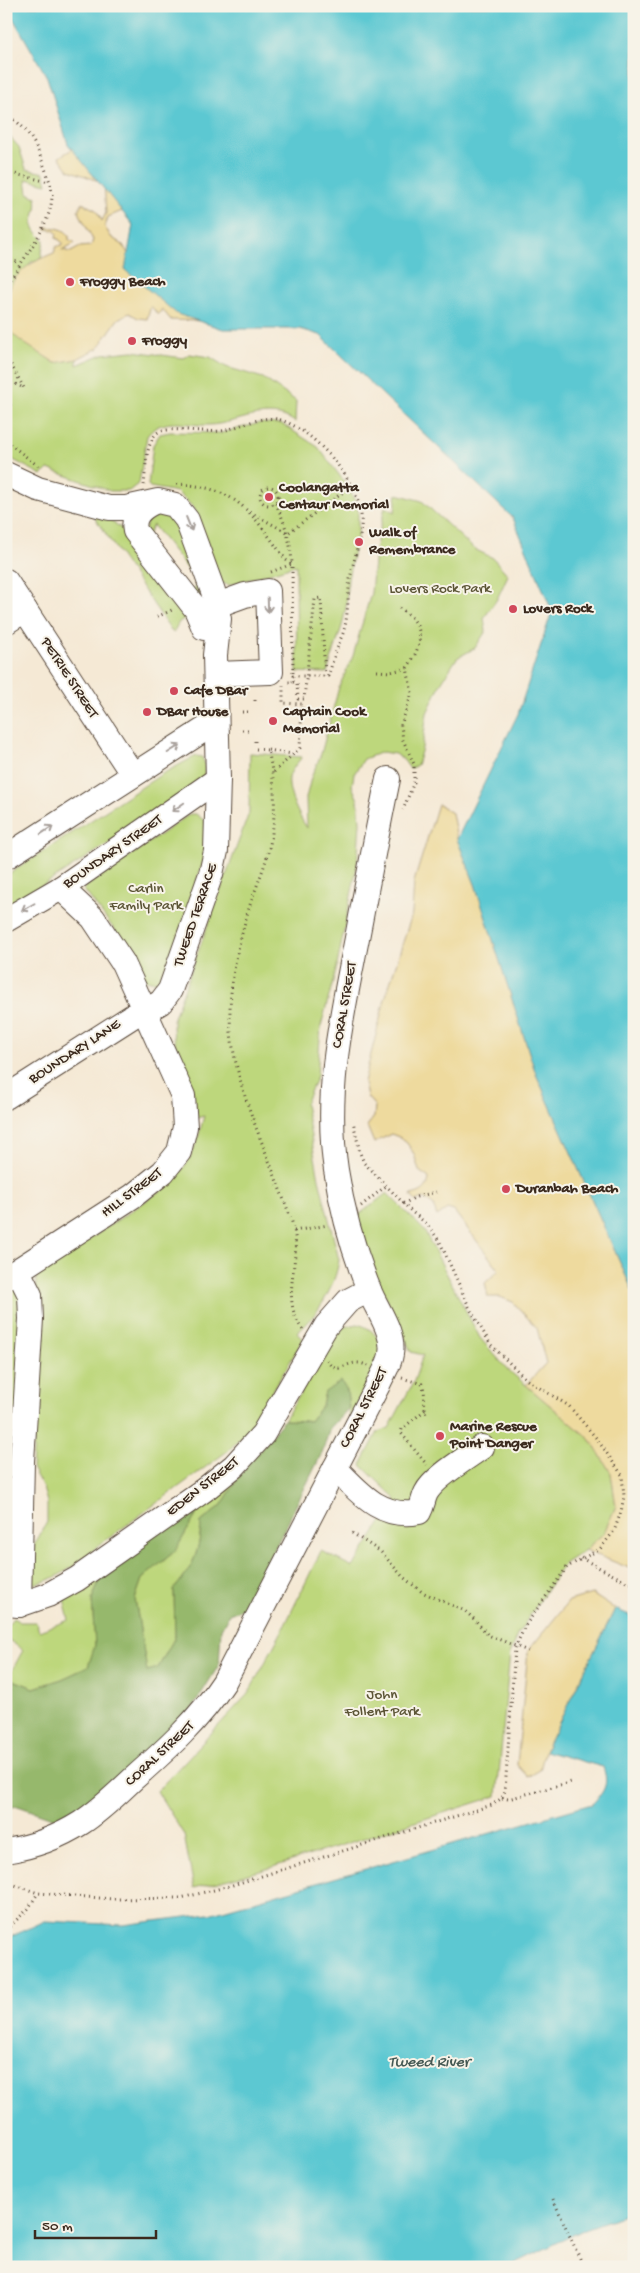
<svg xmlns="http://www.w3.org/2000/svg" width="640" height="2273" viewBox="0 0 640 2273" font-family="'Gochi Hand',sans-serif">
	<rect width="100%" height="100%" fill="#f7f3e8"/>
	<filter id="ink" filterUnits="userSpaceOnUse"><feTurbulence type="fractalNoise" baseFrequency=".02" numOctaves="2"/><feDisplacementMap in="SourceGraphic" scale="10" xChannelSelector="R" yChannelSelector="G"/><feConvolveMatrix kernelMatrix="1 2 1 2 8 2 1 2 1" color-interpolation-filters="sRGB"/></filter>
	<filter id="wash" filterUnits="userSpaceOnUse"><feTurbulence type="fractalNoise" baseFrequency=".0096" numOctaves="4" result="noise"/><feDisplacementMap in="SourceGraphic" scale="20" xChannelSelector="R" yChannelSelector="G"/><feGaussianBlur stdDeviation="1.12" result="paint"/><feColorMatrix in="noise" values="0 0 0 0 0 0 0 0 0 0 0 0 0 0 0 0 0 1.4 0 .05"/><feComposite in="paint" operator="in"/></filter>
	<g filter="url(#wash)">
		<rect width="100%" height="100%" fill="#f5e9d5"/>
		<g fill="#bdd77c" stroke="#7c804d">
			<path d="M6,133L19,147L26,169L44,173L47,184L26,179L28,193L36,197C40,219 22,220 44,240L41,258L31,262L6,297Z"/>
			<path d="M6,321L11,332L55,363L77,359V365L103,354L133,351L183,358L189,354L210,357L226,367L263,378L296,401L295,422C268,403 238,424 209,425C193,426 177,420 162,425C156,426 151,431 147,436L139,483L129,491H110L48,469L42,475L6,456Z"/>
			<path d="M260,423L282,424L318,447L346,484L358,507V532L348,579L346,607L342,626L327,673L297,672L296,565L230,585L221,583L194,508L177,492L150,487L148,485L153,445L160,434L170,432L221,433Z"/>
			<path d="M397,494L422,501L474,549L493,558L508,575L497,599L484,618L486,631L475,648L457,658L441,683L427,713L422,748L417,765L410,769L403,759L395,754L382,752L364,759L354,774L352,786L358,800L360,822L357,866L336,970L321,1026L317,1076L305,1104L319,1179L339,1260C335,1287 318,1315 297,1333L303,1340L251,1427L229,1450L98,1546C78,1563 59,1580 33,1584L28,1569L31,1551L47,1522V1502L43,1488L32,1468L38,1380L36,1276L166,1187C192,1162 195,1149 204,1116L197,1118C195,1102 193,1087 187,1072C177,1049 173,1047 173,1020L249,813L250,753L302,757C298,762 290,771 289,778C287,793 299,816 307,828L306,798L311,778L321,754L339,687L353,656L371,593L375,551L385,507L395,512Z"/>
			<path d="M155,512L176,518L204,592L198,596L191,594L198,582L153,525L147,537L145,530L148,516Z"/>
			<path d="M93,515H98L110,520L125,531L187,617L179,622L173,633Z"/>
			<path d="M196,756L202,757L205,764L204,776L166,807L6,909V876L162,774Z"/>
			<path d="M190,814H196L206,822L208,847L165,977C158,983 152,982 144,979L134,955L84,890L85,887Z"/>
			<path d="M387,1193L424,1230L480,1338L507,1369L591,1440L611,1473L616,1506L604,1533L585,1550L564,1564L517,1635L510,1652L497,1796L260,1871L194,1888L184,1835L157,1791L248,1694L282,1631L321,1551L353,1567L396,1499L361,1465L378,1432L389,1428L414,1381L423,1355L411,1352L375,1273L357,1216Z"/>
			<path d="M18,1286L25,1296L18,1446H6V1293Z"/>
			<path d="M358,1324C373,1329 378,1336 384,1351L350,1419L347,1391L325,1392L322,1405L310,1421L284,1420L334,1338L344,1327Z"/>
			<path d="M243,1472L221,1506L201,1522C200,1552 193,1567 174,1589L175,1637L158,1668L147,1672L135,1599L142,1579L175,1551L198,1512L185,1508L225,1489Z"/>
			<path d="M104,1571L92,1599L95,1646L88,1667L62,1679L34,1688L8,1678L23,1650L6,1638V1628L13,1618L20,1622H36L39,1631L69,1620L63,1596Z"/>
		</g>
		<path fill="#96b86c" stroke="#687145" d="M341,1381L347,1391L349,1408L330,1428L322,1453L274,1550L257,1579L247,1607L229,1614L221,1629L219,1665L188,1715L100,1794L55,1819L18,1806L6,1808L8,1678L34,1688L62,1679L88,1667L95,1645L92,1599L104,1571L185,1508L198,1512L175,1551L142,1579L135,1599L147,1671L158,1668L175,1637L174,1589C193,1567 200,1552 201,1522L221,1506L245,1468L284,1420L310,1421L322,1405L325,1392Z"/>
		<g fill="#eeda9e" stroke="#94825e" fill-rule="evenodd">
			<path d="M88,140L284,323L171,320L162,309L158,315L151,306L147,319L138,318L129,313L118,319L98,348L77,359L55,363C44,355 19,342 11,332C6,326 6,318 6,310C6,277 26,264 54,253L56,247L64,244L56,237L57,233L53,230L45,229L46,227C54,228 62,227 69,235V240L73,241L75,243L62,250L71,252L80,247L91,246L93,240L78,210L82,203L96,210L102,221L106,213L104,183L69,170L59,157ZM122,211L152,246L131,259L123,245L111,237L105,227L108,217Z"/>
			<path d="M438,804L452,813L457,839L475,884L536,1074L634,1294V1570L585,1550L604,1533L616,1506L611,1473L591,1440L526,1385L546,1363L537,1328L513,1302L500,1297H488L485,1283L499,1270L454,1211L447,1209L437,1216L433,1205L424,1198L415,1201L411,1195C421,1193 428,1189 429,1178L419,1171L414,1154L407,1143L399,1137L391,1134L374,1143L367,1126L374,1117L375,1106L367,1097L364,1082L385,999L412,914L414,882Z"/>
			<path d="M592,1594L615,1609L545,1751L540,1770L528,1777L517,1765L528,1651L569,1601Z"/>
		</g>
		<g fill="#5bc8d2" stroke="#4b7978">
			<path d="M6,6H634V1294L536,1074L475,884L457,839L518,714L552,611L513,518L320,335L300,329H223L177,314L125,270L133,225L68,144L47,77Z"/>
			<path d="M615,1609L634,1617V2211L585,2229L508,2267H6V1939L45,1921L123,1925L209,1914L592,1804C605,1791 609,1784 603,1767L545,1751Z"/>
		</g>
	</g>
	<g filter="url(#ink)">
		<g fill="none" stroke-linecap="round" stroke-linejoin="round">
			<g stroke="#574739" stroke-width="26">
				<g id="minor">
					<path d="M6,474L38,489L109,508H126L158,501L175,505L187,520L213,591L219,619L215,655L218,779L216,851L211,874L170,990L161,1002L146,1011"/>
					<path d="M152,503C140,509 132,517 135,531L196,609L204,628"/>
					<path d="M6,581L133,775"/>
					<path d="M198,612L245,595L268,591L271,672L216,674"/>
					<path d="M6,622L25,610"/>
					<path d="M6,857L216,722"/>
					<path d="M6,920L61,888L218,779"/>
					<path d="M6,1097L144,1009"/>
					<path d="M18,1271L30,1295L31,1319L22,1461L19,1605"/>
					<path d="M6,1278L133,1196L163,1172L179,1152L185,1127L183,1096L123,963L93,918L61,888"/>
					<path d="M335,1468C359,1492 381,1520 419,1512C423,1505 423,1499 426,1493C434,1477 467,1458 482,1447"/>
					<path d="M6,1604L19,1605L48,1595L77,1579L204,1490L234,1466L263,1434L326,1326L348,1301L369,1290"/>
					<path d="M6,1851C31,1847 59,1837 81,1823C100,1811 117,1794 133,1779C167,1749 199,1720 224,1682L378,1385C382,1375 390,1364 391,1354C395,1332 376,1309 369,1290C354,1252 342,1210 336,1170C324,1092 342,1015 357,938C367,885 377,832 388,779"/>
				</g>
			</g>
			<g stroke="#574739" stroke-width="3" stroke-dasharray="1 4" stroke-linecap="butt">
				<path d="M6,114C24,125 33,138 41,158C45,169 52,184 52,195C52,226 21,260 6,287"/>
				<path d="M6,114L11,91"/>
				<path d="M6,172L49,182"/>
				<path d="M6,252L8,259L20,263"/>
				<path d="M6,356L24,388L6,380"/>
				<path d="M6,401L10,405L8,407L6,406"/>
				<path d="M6,441L38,466"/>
				<path d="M177,484C239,487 252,514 286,560L292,564L293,676"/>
				<path d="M144,485C146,470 145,446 156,434C165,424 209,435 226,430C241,426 261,416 277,419C312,427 357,479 361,514C363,535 355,554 351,574C347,592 349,612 344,630C343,635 340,639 339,644C334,654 332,666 328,676H293V682H285"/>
				<circle cx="269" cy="496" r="9"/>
				<path d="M250,512L288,533L351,486"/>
				<path d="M271,572L292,564C291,542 285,522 275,502"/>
				<path d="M399,608C427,624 423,645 407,668L412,693L401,725L403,740L414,764V782L403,810"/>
				<path d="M157,617L172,610"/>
				<path d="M377,671L391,672L407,668"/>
				<path d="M293,682L297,683L298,699H304L315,599L321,598L325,677"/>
				<path d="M255,700V704"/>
				<path d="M242,712H250"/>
				<path d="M242,730H250"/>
				<path d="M255,742V738"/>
				<path d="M256,749L268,750C275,780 277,812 270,844C266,865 257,884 250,905C240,938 231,974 230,1009C229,1071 258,1130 279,1187C284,1201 291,1216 294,1230C301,1262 279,1300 303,1330"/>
				<path d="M268,750L292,754"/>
				<path d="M274,772L300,748L302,704L283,703V685"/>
				<path d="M403,1204L416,1197L436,1192"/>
				<path d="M361,1206L386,1186"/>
				<path d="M294,1231L328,1225"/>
				<path d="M327,1360L331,1366L339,1368C350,1364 357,1360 368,1366"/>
				<path d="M402,1378L422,1384C427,1395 422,1404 427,1414"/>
				<path d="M425,1410L402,1429L401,1433L427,1465"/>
				<path d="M352,1533L381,1552L403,1577L422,1592L465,1611L475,1620L488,1635L528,1651"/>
				<path d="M581,1558L634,1586"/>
				<path d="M502,1798L508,1799L571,1782"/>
				<path d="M6,1882L38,1893L112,1899L181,1898L226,1887L492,1805L502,1798L505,1791L515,1648L525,1626L567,1567L600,1549L614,1531L621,1512L624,1496L622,1475L597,1439L569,1406L527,1380L491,1345L470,1309L440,1242L427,1224L412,1212L364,1163L360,1153L353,1121"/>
				<path d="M6,1916H10"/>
				<path d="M6,1930L28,1909L38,1893"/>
				<path d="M553,2199L581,2261"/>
			</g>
			<use href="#minor" stroke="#fff" stroke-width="24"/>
		</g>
		<defs><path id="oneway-shaft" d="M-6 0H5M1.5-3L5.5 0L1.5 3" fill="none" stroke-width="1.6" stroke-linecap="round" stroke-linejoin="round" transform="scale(1.25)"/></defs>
		<g stroke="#a79f9a">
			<use href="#oneway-shaft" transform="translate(189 524) rotate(68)"/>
			<use href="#oneway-shaft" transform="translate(268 605) rotate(88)"/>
			<use href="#oneway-shaft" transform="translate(174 749) rotate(-32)"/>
			<use href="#oneway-shaft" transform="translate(178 807) rotate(145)"/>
			<use href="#oneway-shaft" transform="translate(47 830) rotate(-33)"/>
			<use href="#oneway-shaft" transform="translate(28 907) rotate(150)"/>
		</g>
	</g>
	<g fill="#d1495b" stroke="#f7f3e8" stroke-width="2">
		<circle cx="70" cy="282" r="5"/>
		<circle cx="132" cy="341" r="5"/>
		<circle cx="269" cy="497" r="5"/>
		<circle cx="359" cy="542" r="5"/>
		<circle cx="513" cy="609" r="5"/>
		<circle cx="174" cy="691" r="5"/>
		<circle cx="147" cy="712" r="5"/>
		<circle cx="273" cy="721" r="5"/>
		<circle cx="506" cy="1189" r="5"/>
		<circle cx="440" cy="1436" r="5"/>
	</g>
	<g text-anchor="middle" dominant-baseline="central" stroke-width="4" stroke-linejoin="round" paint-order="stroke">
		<g font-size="15" font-weight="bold" fill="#3b2a1e" stroke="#f7f3e8" text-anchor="start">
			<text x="80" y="282">Froggy Beach</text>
			<text x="142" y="341">Froggy</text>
			<text x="279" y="488">Coolangatta<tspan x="279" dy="17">Centaur Memorial</tspan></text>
			<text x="369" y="533">Walk of<tspan x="369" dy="17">Remembrance</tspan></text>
			<text x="523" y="609">Lovers Rock</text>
			<text x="184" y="691">Cafe DBar</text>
			<text x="157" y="712">DBar House</text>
			<text x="283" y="712">Captain Cook<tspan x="283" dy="17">Memorial</tspan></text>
			<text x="516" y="1189">Duranbah Beach</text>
			<text x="450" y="1427">Marine Rescue<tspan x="450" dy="17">Point Danger</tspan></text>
		</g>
		<g font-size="15" fill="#5c5536" stroke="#f7f3e8">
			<text x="440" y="589">Lovers Rock Park</text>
			<text x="146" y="889">Carlin<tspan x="146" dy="17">Family Park</tspan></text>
			<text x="382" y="1695">John<tspan x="382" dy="17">Follent Park</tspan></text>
		</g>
		<g font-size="15" fill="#3b2a1e" stroke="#f7f3e8">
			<text transform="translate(69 678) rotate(57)">PETRIE STREET</text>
			<text transform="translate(113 852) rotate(-35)">BOUNDARY STREET</text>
			<text transform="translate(196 915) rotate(-71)">TWEED TERRACE</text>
			<text transform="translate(345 1005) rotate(-80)">CORAL STREET</text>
			<text transform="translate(75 1052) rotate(-33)">BOUNDARY LANE</text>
			<text transform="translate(132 1193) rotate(-37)">HILL STREET</text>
			<text transform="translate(364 1408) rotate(-63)">CORAL STREET</text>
			<text transform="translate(203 1487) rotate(-38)">EDEN STREET</text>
			<text transform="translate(160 1754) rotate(-43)">CORAL STREET</text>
		</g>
		<g font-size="16" font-style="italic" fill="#455954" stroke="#f7f3e8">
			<text x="429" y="2063">Tweed River</text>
		</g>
	</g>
	<rect width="640" height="2273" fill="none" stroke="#f7f3e8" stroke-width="25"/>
	<path d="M35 2230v8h121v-8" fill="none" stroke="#3b2a1e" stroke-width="2.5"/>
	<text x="42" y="2230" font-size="15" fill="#3b2a1e" stroke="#f7f3e8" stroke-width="4" paint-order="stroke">50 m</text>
</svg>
